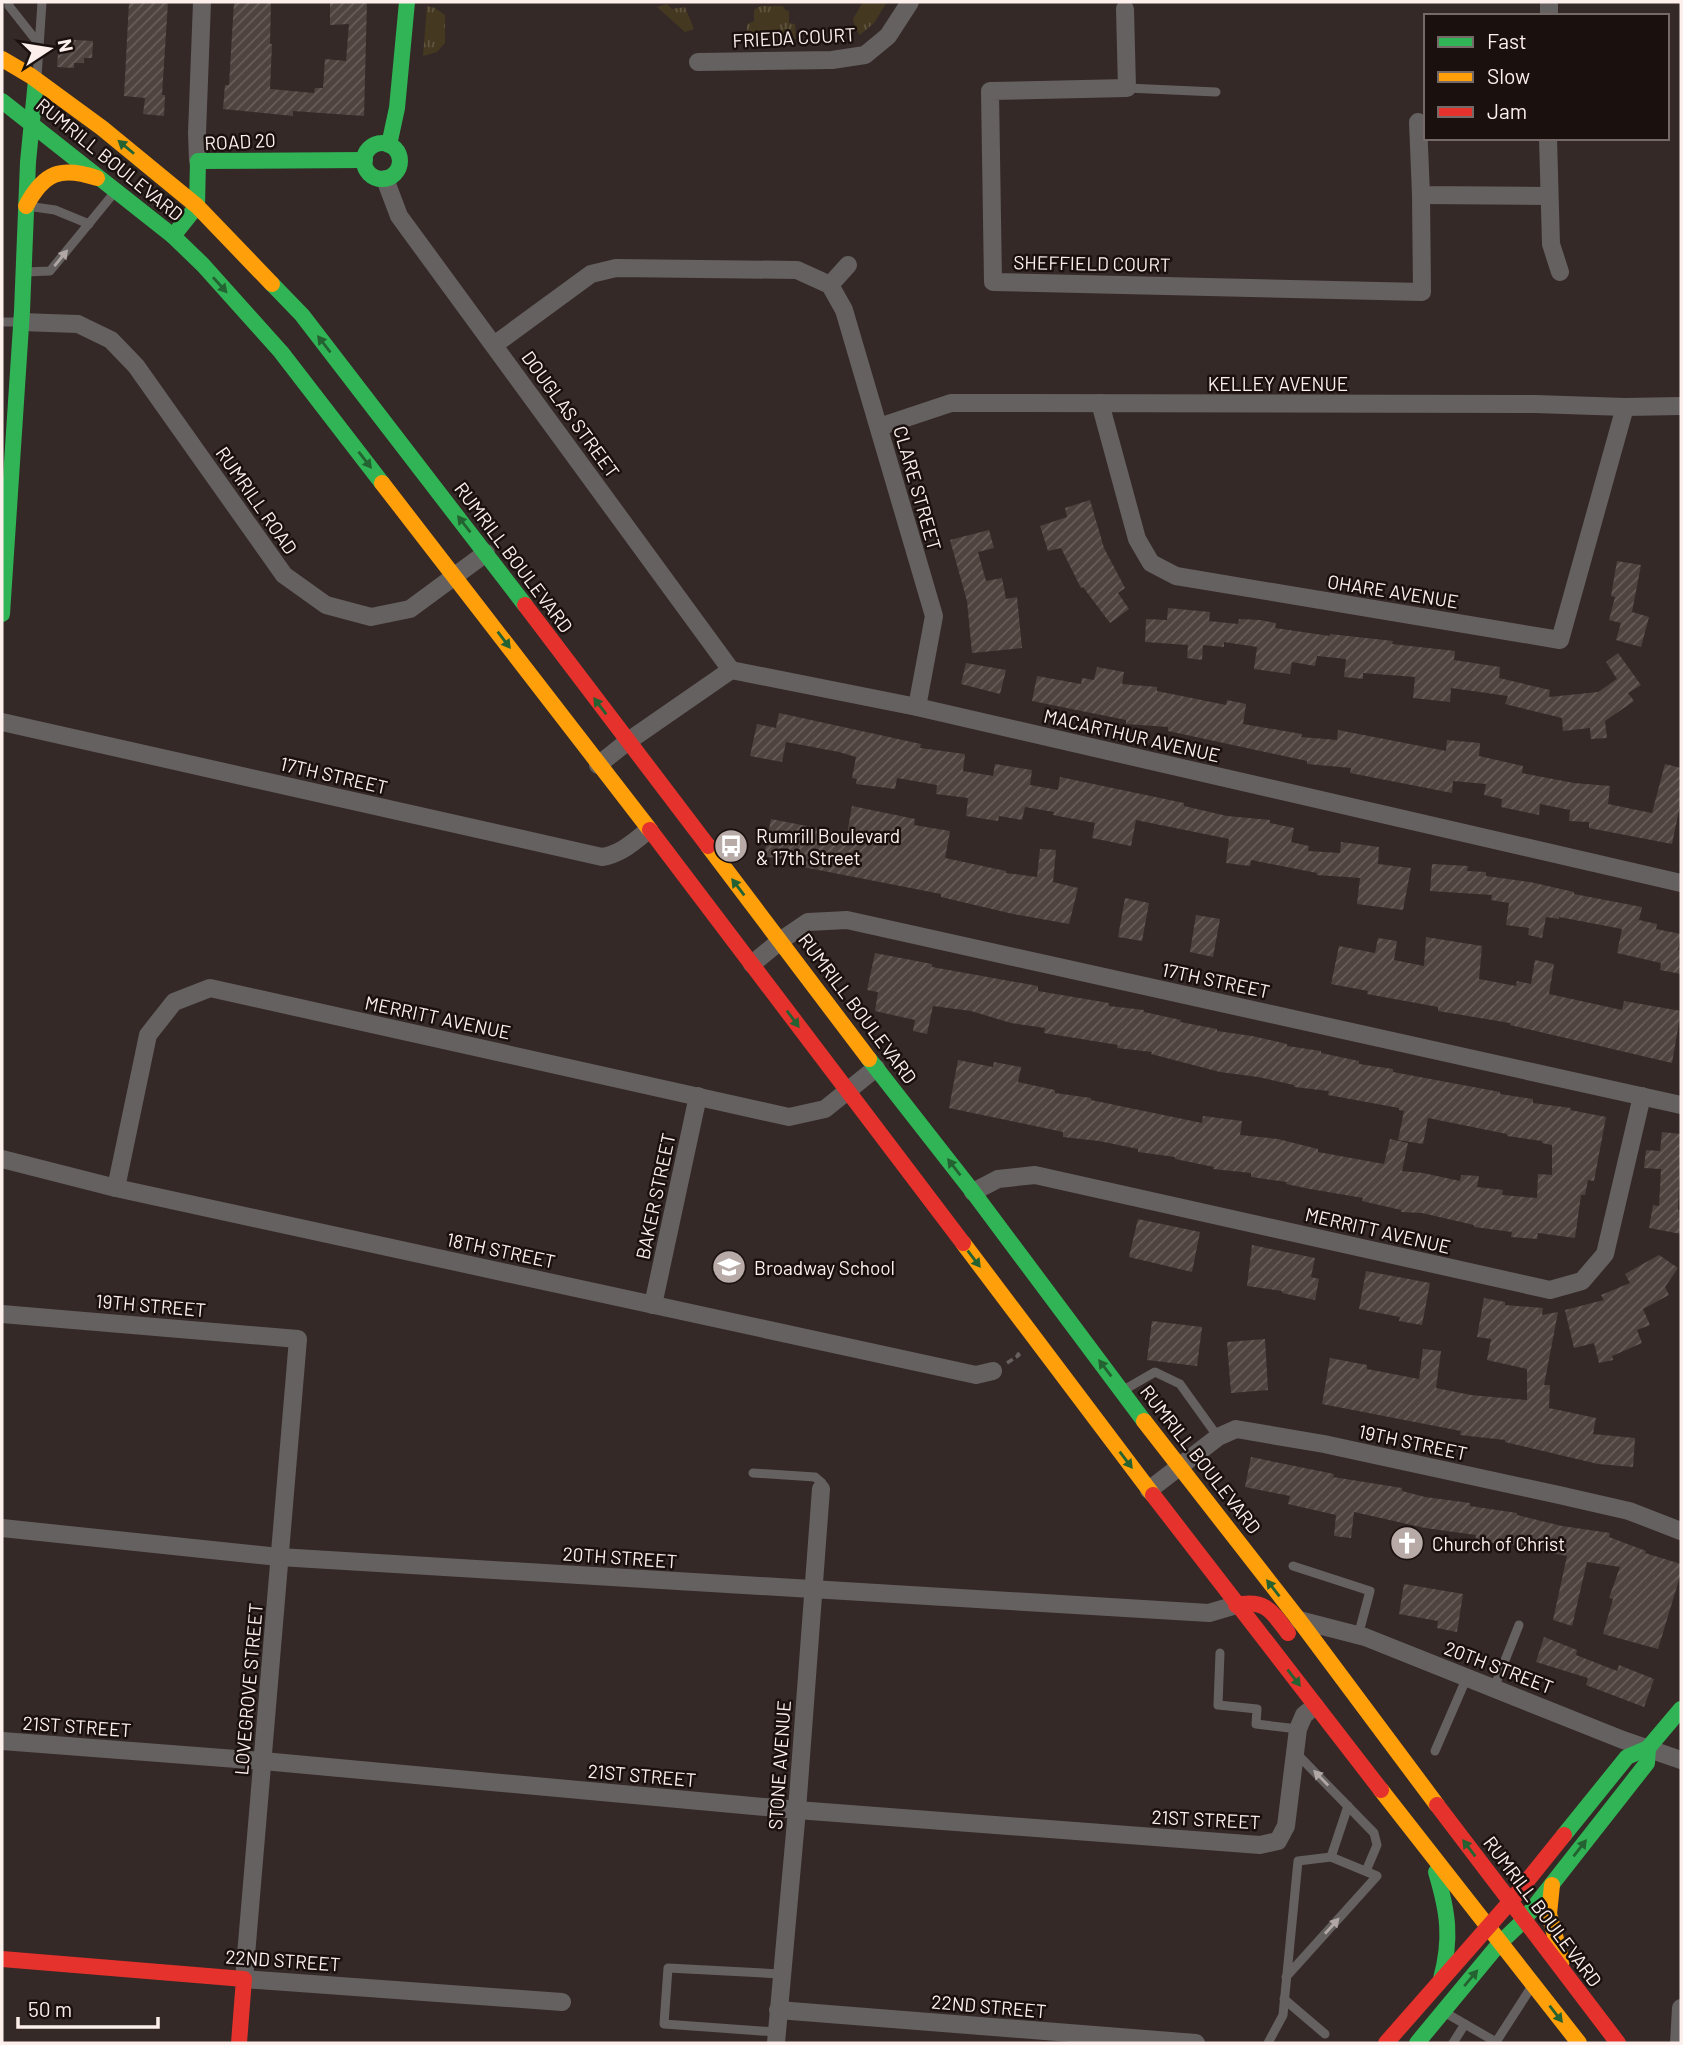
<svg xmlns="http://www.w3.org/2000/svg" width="1683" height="2045" viewBox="0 0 1683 2045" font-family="Barlow,sans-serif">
	<defs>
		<pattern id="grass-tufts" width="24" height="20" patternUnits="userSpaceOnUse" patternTransform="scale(1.75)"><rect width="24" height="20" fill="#443820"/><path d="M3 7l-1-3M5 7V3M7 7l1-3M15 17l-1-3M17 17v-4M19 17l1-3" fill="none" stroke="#605541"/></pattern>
		<pattern id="building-hatch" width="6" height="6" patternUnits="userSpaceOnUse" patternTransform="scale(1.75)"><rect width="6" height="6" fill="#4e433e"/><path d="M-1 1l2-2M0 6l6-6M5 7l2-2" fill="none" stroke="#685e5a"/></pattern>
	</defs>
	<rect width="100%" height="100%" fill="#342927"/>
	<g fill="url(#grass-tufts)">
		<path d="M863,2H887L874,23L860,35L855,28L853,19Z"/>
		<path d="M667,4L672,9L685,7L694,29L685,32L657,7Z"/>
		<path d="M427,6L435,8L445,15V43L437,52L423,56Z"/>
		<path d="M760,6H783L785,10L789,11V23L795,24L796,39H747V24L754,21V10Z"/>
	</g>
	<g fill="url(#building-hatch)">
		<path d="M129,2H168L162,95H165L164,116L143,114L145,98L124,96Z"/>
		<path d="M234,2H271L270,44H272L270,89L314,93L315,88H323L325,59L346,61L349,24L330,25V2H367L364,116L293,111V116L223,109L225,85H229Z"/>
		<path d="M59,39L93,41L92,58H84V63H74V68L57,67Z"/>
		<path d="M1090,500L1104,548L1125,588L1118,593L1129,609L1110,623L1083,587L1081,588L1061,548L1048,551L1040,526L1067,517L1065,508Z"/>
		<path d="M989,530L994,548L978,552L986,581L1002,578L1006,599L1017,597L1022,648L972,653L967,601L950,540Z"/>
		<path d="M1617,561L1641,565L1632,612L1649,617L1641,647L1616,640L1621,623L1609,620L1615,597L1611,596Z"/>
		<path d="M1168,608L1210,612L1209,621L1238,624L1239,619L1260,620L1276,623L1275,628L1330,636V634L1393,641L1392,644L1455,651L1454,660L1500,667L1499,678L1550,690L1549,697L1598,692L1617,679L1606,662L1618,653L1641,685L1628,693L1634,701L1605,721L1607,738L1591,739L1590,728L1563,731L1562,718L1505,704L1508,696L1451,688L1450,702L1413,698L1415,677L1363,673V679L1344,677L1346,659L1317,656L1315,666L1292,662L1290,674L1254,669L1257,647L1224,642V647L1203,645L1202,660L1187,658L1188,645L1145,642L1146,619L1167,620Z"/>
		<path d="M966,663L1006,670L1000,694L961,684Z"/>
		<path d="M1097,667L1124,672L1122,684L1157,687V691L1226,705L1227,700L1246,704L1243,724L1302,734L1301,737L1337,740L1338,730L1446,751L1447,740L1480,743L1479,756L1523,766L1522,773L1574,783L1610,786L1608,804L1652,813L1665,764L1681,768V801L1672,844L1589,828V822L1569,821L1570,810L1540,804L1539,815L1501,807L1502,799L1484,795L1486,784L1453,781L1452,793L1350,773L1351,768L1307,764V761L1168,731V727L1126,724V720L1032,701L1037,676L1081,684L1082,678L1094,680Z"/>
		<path d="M779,713L921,744L920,748L965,754L963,771L993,776L995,764L1032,770L1030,785L1058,790L1060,777L1184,803V806L1227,816L1270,820V823L1294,828L1291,842L1309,846L1308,851L1340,853L1341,842L1379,847L1378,864L1411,868L1403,910L1357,904L1360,878L1317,875V873L1251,860L1250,866L1226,863L1229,839L1136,820L1131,846L1092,838L1095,823L1053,815L1054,812L1025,807L1022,820L999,816L998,821L966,816L968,798L936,794L937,785L897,778L895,789L856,784L857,779L852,778L856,757L839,752L786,742L782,762L750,756L757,724L776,728Z"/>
		<path d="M852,806L915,819L914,825L950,831L945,858L1006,871V873L1037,877L1040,849L1056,850L1053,882L1078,888L1069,924L1013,914L941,897V894L798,866L799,863L764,856L771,819L847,834Z"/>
		<path d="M1432,864L1468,866L1467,871L1486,872V876L1530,882L1574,892V894L1642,907L1639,920L1657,924L1656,929L1681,934L1678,950H1681V974L1660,970L1661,963L1617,953L1622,929L1559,917V919L1546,917L1542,938L1528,935L1529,928L1506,925L1509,903L1491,900L1492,895L1430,891Z"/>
		<path d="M1125,898L1149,903L1142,941L1118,937Z"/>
		<path d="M1196,915L1220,919L1213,957L1190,952Z"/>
		<path d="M1426,937L1482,946L1479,979L1516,986L1517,981L1531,984L1535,960L1554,964L1549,994L1622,1010L1624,1001L1681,1011L1672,1063L1510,1025V1023L1438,1011V1007L1367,994L1368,991L1331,984L1339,946L1375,953L1378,938L1397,941L1394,960L1424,966Z"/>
		<path d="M875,953L932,964V967L1038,986V991L1109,1003V1006L1144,1010V1012L1181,1020L1180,1022L1217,1029V1031L1252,1036L1287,1044V1046L1321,1051V1053L1359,1061V1064L1393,1069V1072L1500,1092V1094L1533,1099V1103L1571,1108L1570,1110L1606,1117L1594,1181L1588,1180L1585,1195H1581L1575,1238L1538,1233L1537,1239L1511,1237L1512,1232L1474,1227V1225L1422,1213L1401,1212V1210L1362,1201L1363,1198L1310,1189L1286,1184L1287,1182L1251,1177V1173L1213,1169L1214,1167L1175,1159V1157L1138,1152V1149L1099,1141L1063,1137V1132L949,1108L958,1060L993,1067L994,1062L1021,1067L1018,1082L1055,1090V1093L1091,1098V1100L1202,1123L1203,1116L1242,1121L1240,1135L1278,1139L1318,1149V1152L1384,1164L1390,1139L1408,1143L1402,1171L1423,1173L1460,1181L1461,1175L1479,1176L1477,1187L1503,1190L1502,1195L1537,1198L1538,1174L1552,1175V1145L1542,1143V1141L1507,1136V1134L1428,1118L1423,1144L1398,1140L1404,1111L1399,1110V1108L1328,1095L1329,1091L1294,1087V1085L1258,1077L1220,1072L1151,1054L1152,1052L1117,1048L1118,1045L1044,1033L1045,1028L1011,1023L971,1011L933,1006L927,1034L913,1031L915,1020L875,1011L878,992L867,990Z"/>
		<path d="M1662,1132L1681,1134L1678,1210H1681V1234L1649,1228L1653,1205L1659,1206L1661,1169L1644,1168L1646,1150L1660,1151Z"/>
		<path d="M1138,1219L1200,1232L1192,1272L1129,1257Z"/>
		<path d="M1252,1245L1315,1258L1311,1277L1319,1279L1315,1300L1282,1293V1291L1247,1286Z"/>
		<path d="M1659,1255L1678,1268L1665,1287L1669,1295L1643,1309L1650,1325L1637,1330L1642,1343L1612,1356L1613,1360L1599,1363L1594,1343L1574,1348L1565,1310L1604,1300L1601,1295L1630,1283L1625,1274Z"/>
		<path d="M1366,1271L1430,1283L1422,1325L1399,1321L1400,1317L1359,1309Z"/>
		<path d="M1484,1298L1505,1302V1305L1543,1308L1542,1315L1558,1312L1544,1385H1550L1549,1408L1596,1418L1593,1434L1635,1438L1633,1467L1598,1464L1505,1442V1440L1460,1435L1461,1431L1322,1404L1330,1358L1367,1365V1369L1419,1379L1423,1349L1441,1351L1436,1388L1471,1395L1527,1400V1369L1487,1360L1491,1339L1477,1337Z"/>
		<path d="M1152,1321L1202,1327L1197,1366L1147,1360Z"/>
		<path d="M1265,1339L1268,1390L1231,1393L1227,1342Z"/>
		<path d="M1251,1457L1334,1474L1333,1477L1402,1488V1491L1425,1497L1470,1503V1506L1517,1513V1515L1562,1526L1610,1533L1609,1537L1646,1551L1645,1553L1681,1564V1573L1658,1649L1603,1634L1613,1599L1609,1598L1620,1567L1587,1562L1572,1626L1553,1620L1567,1556L1513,1545L1475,1541L1476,1535L1425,1528L1354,1512L1351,1538L1334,1536L1336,1515L1288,1504L1290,1496L1245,1487Z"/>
		<path d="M1404,1584L1463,1594L1457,1632L1437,1628L1438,1621L1399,1614Z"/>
		<path d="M1544,1637L1577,1650L1576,1655L1617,1671L1619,1665L1654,1679L1644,1707L1586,1685L1588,1678L1536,1662Z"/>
	</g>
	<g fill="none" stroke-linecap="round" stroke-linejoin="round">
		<path stroke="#67605f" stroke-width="3.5" stroke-dasharray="7 3.5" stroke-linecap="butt" d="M1007,1363L1019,1355L1017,1353"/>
		<g stroke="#656161" stroke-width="9">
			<path d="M9,2V6L39,44"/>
			<path d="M37,77L42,2"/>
			<path d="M1127,88L1216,92"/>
			<path d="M27,206L55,210L89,224"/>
			<path d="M25,272L50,271L114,193"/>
			<path d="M2,322H19"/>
			<path d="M1122,1391L1155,1372L1180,1384L1218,1437"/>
			<path d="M753,1473L815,1477L822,1483L821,1489"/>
			<path d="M1293,1566L1370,1591L1358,1636"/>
			<path d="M1220,1653L1218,1705L1257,1709L1256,1724L1298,1729"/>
			<path d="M1494,1688L1519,1625"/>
			<path d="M1435,1751L1467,1677"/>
			<path d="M1296,1753L1374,1833L1377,1845L1366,1871"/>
			<path d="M1331,1857L1348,1806"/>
			<path d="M1284,1999L1325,2034"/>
			<path d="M1444,2012L1496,2042L1532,1986"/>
			<path d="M776,2032L664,2024L668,1968L781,1974"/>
			<path d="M1268,2043L1283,2015L1298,1861L1331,1857L1377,1876L1286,1977"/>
			<path d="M1453,2043L1465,2024"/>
		</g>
		<g stroke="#656161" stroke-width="18">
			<path d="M1125,9L1127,88L990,91L993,282L1422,292L1421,195"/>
			<path d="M1549,16V2"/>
			<path d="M698,62L832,60L865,55L888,36L910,2"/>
			<path d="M1418,122L1421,195L1548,196"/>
			<path d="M1548,138L1551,244L1560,272"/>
			<path d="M198,161L197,133L202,2"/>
			<path d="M385,179L399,216L731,670"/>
			<path d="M830,285L848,265"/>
			<path d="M21,322L78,324L111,340L136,366L284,575L326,605L371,617L410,609L486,553"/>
			<path d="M494,345L591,274L616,268L797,270L830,285L844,310L934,616L917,707"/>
			<path d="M1100,403L1137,539L1151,563L1176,576L1560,640L1625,407"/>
			<path d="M879,427L951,403L1535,404L1625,407L1681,406"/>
			<path d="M2,722L602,857C622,854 634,841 649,830"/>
			<path d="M598,765L627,742L731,670L917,707L1681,883"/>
			<path d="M752,964L780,941L808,922L847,920L1681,1105"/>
			<path d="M2,1159L116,1188L976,1375L993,1371"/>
			<path d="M116,1188L148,1035L174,1002L210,988L789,1117L825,1109L876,1068"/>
			<path d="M973,1192L998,1179L1035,1175L1550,1290L1582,1281L1605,1254L1642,1096"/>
			<path d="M653,1305L698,1096"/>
			<path d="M2,1314L298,1339L244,1979L562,2002"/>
			<path d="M1149,1490L1218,1437L1236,1429L1324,1444L1559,1495L1629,1511L1681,1531"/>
			<path d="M2,1528L279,1557L1209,1613L1236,1605"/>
			<path d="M1299,1620L1365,1637L1623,1740L1681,1760"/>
			<path d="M2,1741L263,1761L797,1810L1260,1845L1278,1841L1286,1826L1298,1729L1304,1715L1315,1706"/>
			<path d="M778,2010L1196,2043"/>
			<path d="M776,2043L797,1810L821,1489"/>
			<path d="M1679,2043L1681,2008"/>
		</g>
		<g stroke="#30b455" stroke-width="16">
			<path d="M2,101L173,236L203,265L281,352L382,483"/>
			<circle cx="382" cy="161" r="18"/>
			<path d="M389,145L397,108L407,2"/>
			<path d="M173,236L197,206L198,161L365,160"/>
			<path d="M272,284L302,315L525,605"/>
			<path d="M2,614L22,311L28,162L36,80"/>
			<path d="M869,1059L973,1192L1144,1421"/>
			<path d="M1564,1835L1627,1757L1648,1748L1681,1709"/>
			<path d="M1436,1872C1448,1912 1452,1938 1441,1979"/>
			<path d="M1417,2043L1499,1944L1523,1921L1647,1763L1648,1748"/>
		</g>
		<g stroke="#ff9f0a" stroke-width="16">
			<path d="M2,59L31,76L102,128L197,206L272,284"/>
			<path d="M26,206C44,172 61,166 97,178"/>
			<path d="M382,483L650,830"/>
			<path d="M708,846L869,1059"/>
			<path d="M963,1243L1153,1495"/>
			<path d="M1144,1421L1299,1620L1437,1805"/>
			<path d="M1381,1790L1579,2043"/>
			<path d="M1552,1885L1549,1914L1562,1961"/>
		</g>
		<g stroke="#e5322d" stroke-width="16">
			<path d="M525,605L708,846"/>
			<path d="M650,830L963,1243"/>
			<path d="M1153,1495L1381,1790"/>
			<path d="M1236,1605C1265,1599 1272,1611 1288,1633"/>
			<path d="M1437,1805L1618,2043"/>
			<path d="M2,1959L244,1979L239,2043"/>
			<path d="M1386,2043L1510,1902L1564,1835"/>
		</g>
	</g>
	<defs><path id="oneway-solid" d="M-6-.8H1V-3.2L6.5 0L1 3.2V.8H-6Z" transform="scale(1.75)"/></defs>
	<g fill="#256232">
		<use href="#oneway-solid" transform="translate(126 147) rotate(-140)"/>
		<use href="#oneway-solid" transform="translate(220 285) rotate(48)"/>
		<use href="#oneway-solid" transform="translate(324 344) rotate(-128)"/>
		<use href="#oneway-solid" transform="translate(365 460) rotate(52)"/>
		<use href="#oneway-solid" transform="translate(464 524) rotate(-128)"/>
		<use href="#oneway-solid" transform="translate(504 640) rotate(53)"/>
		<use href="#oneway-solid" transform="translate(600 706) rotate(-127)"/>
		<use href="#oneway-solid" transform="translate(738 887) rotate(-127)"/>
		<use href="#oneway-solid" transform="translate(793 1019) rotate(54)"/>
		<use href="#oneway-solid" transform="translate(954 1167) rotate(-128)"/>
		<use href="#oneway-solid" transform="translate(974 1259) rotate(53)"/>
		<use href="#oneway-solid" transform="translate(1105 1368) rotate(-127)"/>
		<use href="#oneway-solid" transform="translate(1126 1460) rotate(53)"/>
		<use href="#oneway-solid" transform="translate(1273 1588) rotate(-128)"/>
		<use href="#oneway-solid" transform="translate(1294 1678) rotate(52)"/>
		<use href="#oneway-solid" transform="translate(1469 1848) rotate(-127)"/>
		<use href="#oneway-solid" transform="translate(1580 1848) rotate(-52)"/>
		<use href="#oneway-solid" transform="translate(1471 1978) rotate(-50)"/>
		<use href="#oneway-solid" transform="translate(1556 2014) rotate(52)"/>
	</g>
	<g fill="#b1a8a6">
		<use href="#oneway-solid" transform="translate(61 258) rotate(-51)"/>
		<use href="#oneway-solid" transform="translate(1321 1778) rotate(-134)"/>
		<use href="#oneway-solid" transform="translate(1332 1926) rotate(-48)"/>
	</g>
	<defs>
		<g id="bus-disc" transform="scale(1.75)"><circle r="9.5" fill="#b7aaa7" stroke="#1a110f"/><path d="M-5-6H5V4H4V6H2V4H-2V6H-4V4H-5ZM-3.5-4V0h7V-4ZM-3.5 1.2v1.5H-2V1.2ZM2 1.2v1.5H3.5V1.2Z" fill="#fff"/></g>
		<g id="school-disc" transform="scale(1.75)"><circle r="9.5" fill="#b7aaa7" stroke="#1a110f"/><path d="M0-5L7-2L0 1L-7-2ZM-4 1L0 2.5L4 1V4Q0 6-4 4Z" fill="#fff"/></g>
		<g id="church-disc" transform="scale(1.75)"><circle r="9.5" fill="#b7aaa7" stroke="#1a110f"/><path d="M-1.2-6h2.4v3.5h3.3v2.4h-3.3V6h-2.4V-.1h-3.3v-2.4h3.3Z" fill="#fff"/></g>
	</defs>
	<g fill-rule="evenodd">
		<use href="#bus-disc" x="731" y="846"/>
		<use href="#school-disc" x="729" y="1267"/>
		<use href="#church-disc" x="1407" y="1543"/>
	</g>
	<g text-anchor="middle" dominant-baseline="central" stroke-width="5" stroke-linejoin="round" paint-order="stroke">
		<g font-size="19" fill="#fdefec" stroke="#1a110f">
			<text transform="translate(794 37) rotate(-3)">FRIEDA COURT</text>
			<text transform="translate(240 141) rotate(-3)">ROAD 20</text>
			<text transform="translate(110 159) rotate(39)">RUMRILL BOULEVARD</text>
			<text transform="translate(1092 263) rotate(1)">SHEFFIELD COURT</text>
			<text x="1278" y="383">KELLEY AVENUE</text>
			<text transform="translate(571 414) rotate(54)">DOUGLAS STREET</text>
			<text transform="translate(918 488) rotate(74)">CLARE STREET</text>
			<text transform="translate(257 500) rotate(55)">RUMRILL ROAD</text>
			<text transform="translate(514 557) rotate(53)">RUMRILL BOULEVARD</text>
			<text transform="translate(1393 591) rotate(9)">OHARE AVENUE</text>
			<text transform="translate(1132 735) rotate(13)">MACARTHUR AVENUE</text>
			<text transform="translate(334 775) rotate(13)">17TH STREET</text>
			<text transform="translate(1216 980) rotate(12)">17TH STREET</text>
			<text transform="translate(858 1008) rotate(53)">RUMRILL BOULEVARD</text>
			<text transform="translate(438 1017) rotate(12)">MERRITT AVENUE</text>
			<text transform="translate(655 1196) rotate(-78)">BAKER STREET</text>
			<text transform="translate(1378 1230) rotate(13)">MERRITT AVENUE</text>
			<text transform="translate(501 1250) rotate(12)">18TH STREET</text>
			<text transform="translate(151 1305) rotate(5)">19TH STREET</text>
			<text transform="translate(1413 1442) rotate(12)">19TH STREET</text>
			<text transform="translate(1201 1459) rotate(52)">RUMRILL BOULEVARD</text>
			<text transform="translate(620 1557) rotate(4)">20TH STREET</text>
			<text transform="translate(1499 1667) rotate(21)">20TH STREET</text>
			<text transform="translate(248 1689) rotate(-85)">LOVEGROVE STREET</text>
			<text transform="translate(77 1726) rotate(4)">21ST STREET</text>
			<text transform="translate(779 1765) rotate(-86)">STONE AVENUE</text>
			<text transform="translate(642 1775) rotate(5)">21ST STREET</text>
			<text transform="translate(1206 1819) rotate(3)">21ST STREET</text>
			<text transform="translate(1543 1911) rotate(53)">RUMRILL BOULEVARD</text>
			<text transform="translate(283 1960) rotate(4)">22ND STREET</text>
			<text transform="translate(989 2006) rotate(5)">22ND STREET</text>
		</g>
		<g font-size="19" fill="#fdefec" stroke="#1a110f" text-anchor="start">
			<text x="756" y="835">Rumrill Boulevard<tspan x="756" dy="22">&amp; 17th Street</tspan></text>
			<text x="754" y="1267">Broadway School</text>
			<text x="1432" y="1543">Church of Christ</text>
		</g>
	</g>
	<rect width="1683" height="2045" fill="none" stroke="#fdefec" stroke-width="7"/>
	<rect x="1424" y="14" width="245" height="126" fill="#1a110f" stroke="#756a67" stroke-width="2"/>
	<rect x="1438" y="37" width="35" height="10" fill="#30b455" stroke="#756a67" stroke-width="2"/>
	<text x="1487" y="49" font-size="21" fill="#fdefec">Fast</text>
	<rect x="1438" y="72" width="35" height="10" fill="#ff9f0a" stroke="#756a67" stroke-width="2"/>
	<text x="1487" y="84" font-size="21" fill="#fdefec">Slow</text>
	<rect x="1438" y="107" width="35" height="10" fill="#e5322d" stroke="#756a67" stroke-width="2"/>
	<text x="1487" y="119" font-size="21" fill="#fdefec">Jam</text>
	<g transform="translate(49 49) rotate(78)" stroke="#1a110f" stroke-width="5" paint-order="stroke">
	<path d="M0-5L12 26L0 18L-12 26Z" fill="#fdefec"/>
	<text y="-10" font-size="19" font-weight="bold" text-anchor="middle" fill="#fdefec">N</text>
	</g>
	<path d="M18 2017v10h140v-10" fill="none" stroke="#fdefec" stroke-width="3.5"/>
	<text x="28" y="2017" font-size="21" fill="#fdefec" stroke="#1a110f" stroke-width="5" paint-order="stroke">50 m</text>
</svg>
